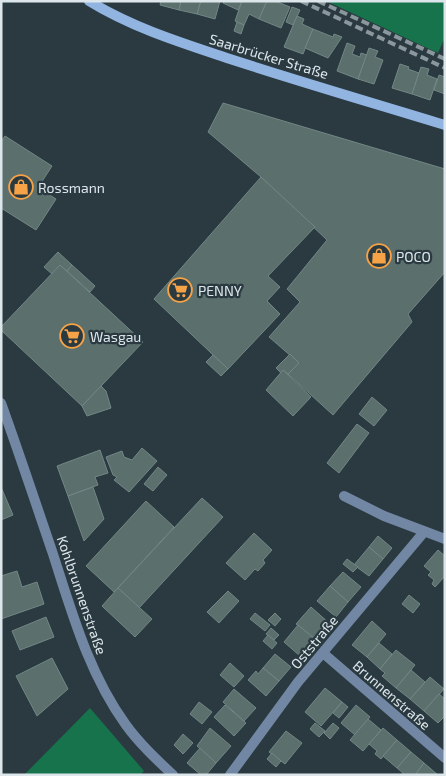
<svg xmlns="http://www.w3.org/2000/svg" width="446" height="776" viewBox="0 0 446 776" font-family="'Exo 2',sans-serif">
	<rect width="100%" height="100%" fill="#2a3a40"/>
	<g fill="#17734c">
		<path d="M326,1H445V37L438,53Z"/>
		<path d="M90,708L144,771L140,775H24Z"/>
	</g>
	<g fill="#5b6f6d" stroke="#738786">
		<path d="M161,1H181L179,10L160,5Z"/>
		<path d="M181,1H201L197,14L179,10Z"/>
		<path d="M201,1H220L215,19L197,14Z"/>
		<path d="M224,1H242L238,10L223,3Z"/>
		<path d="M242,1H267L259,19L249,14L244,25L235,21Z"/>
		<path d="M267,1H275L290,7L281,28L259,19Z"/>
		<path d="M292,7L300,10L293,25L286,22Z"/>
		<path d="M297,16L304,19L302,24L313,29L303,54L284,47Z"/>
		<path d="M237,22L244,25L241,34L234,31Z"/>
		<path d="M313,29L333,37L334,34L342,37L328,58L305,48Z"/>
		<path d="M347,43L355,46L352,54L360,57L361,53L367,55L358,79L337,71Z"/>
		<path d="M369,48L378,51L375,57L383,60L374,84L358,79Z"/>
		<path d="M400,64L409,67L408,69L419,73L412,94L392,88Z"/>
		<path d="M421,67L429,69L427,75L437,79L430,100L412,94Z"/>
		<path d="M439,75L445,77V94L434,90Z"/>
		<path d="M223,103L445,169V272L408,314L412,322L333,415L288,374L299,363L269,337L300,302L287,289L327,240L261,177L208,132Z"/>
		<path d="M5,136L52,166L41,183L42,190L56,199L36,230L1,208V142Z"/>
		<path d="M261,177L315,227L268,276L280,287L267,301L280,314L228,369L154,299Z"/>
		<path d="M58,252L72,265L67,271L60,265L52,274L44,267Z"/>
		<path d="M60,265L143,342L82,406L1,330V327Z"/>
		<path d="M72,265L95,286L90,292L67,271Z"/>
		<path d="M290,354L299,363L288,374L283,370L281,373L276,368Z"/>
		<path d="M213,355L228,369L221,376L206,362Z"/>
		<path d="M283,370L311,397L293,416L266,390Z"/>
		<path d="M101,386L106,391L111,408L87,416L82,406Z"/>
		<path d="M372,397L387,410L374,426L359,414Z"/>
		<path d="M357,424L369,433L339,473L327,463Z"/>
		<path d="M142,448L157,461L129,492L114,480L117,477L113,475L106,457L122,451L124,457L132,460Z"/>
		<path d="M100,450L108,473L95,477L98,485L68,496L57,466Z"/>
		<path d="M158,467L167,475L153,491L144,484Z"/>
		<path d="M1,487L13,515L1,520Z"/>
		<path d="M93,487L104,519L84,541L68,496Z"/>
		<path d="M202,498L223,517L139,608L118,588Z"/>
		<path d="M146,501L174,527L114,592L86,566Z"/>
		<path d="M254,533L272,550L263,560L265,563L258,571L255,569L245,580L226,563Z"/>
		<path d="M378,536L392,548L383,559L369,547Z"/>
		<path d="M369,547L383,559L369,576L354,565Z"/>
		<path d="M438,550L445,556V576L435,587L432,584L434,580L428,575L431,572L424,566Z"/>
		<path d="M347,559L358,567L353,572L343,564Z"/>
		<path d="M17,571L22,587L37,582L44,604L1,619V576Z"/>
		<path d="M343,572L361,587L348,602L330,586Z"/>
		<path d="M330,586L348,602L336,617L317,601Z"/>
		<path d="M118,588L152,619L135,637L102,606Z"/>
		<path d="M228,591L239,601L219,623L207,612Z"/>
		<path d="M409,595L420,604L413,613L402,604Z"/>
		<path d="M311,607L329,623L315,639L296,624Z"/>
		<path d="M255,613L270,625L265,631L250,619Z"/>
		<path d="M275,613L281,619L275,626L268,620Z"/>
		<path d="M46,617L54,637L20,650L12,631Z"/>
		<path d="M372,621L386,634L367,657L352,645Z"/>
		<path d="M298,625L315,639L300,656L284,642Z"/>
		<path d="M271,628L279,635L274,640L266,634Z"/>
		<path d="M268,635L277,643L272,649L263,641Z"/>
		<path d="M379,643L392,654L380,669L367,657Z"/>
		<path d="M396,650L415,665L396,688L382,676L385,673L380,669Z"/>
		<path d="M275,654L291,667L279,681L263,668Z"/>
		<path d="M52,658L68,689L37,716L16,676Z"/>
		<path d="M230,663L244,676L234,687L220,675Z"/>
		<path d="M263,668L279,681L266,696L248,680L256,671L258,674Z"/>
		<path d="M411,670L425,682L410,699L396,688Z"/>
		<path d="M430,677L444,689L424,711L410,699Z"/>
		<path d="M325,688L342,702L321,726L305,712Z"/>
		<path d="M234,689L256,708L244,721L223,702Z"/>
		<path d="M439,694L445,699V716L438,723L424,711Z"/>
		<path d="M199,702L212,712L202,724L190,714Z"/>
		<path d="M342,702L348,707L339,718L333,713Z"/>
		<path d="M225,705L246,723L234,736L214,717Z"/>
		<path d="M356,705L370,717L355,735L341,723Z"/>
		<path d="M368,719L381,730L363,751L350,740Z"/>
		<path d="M315,723L325,731L319,737L310,729Z"/>
		<path d="M333,723L339,728L330,739L324,733Z"/>
		<path d="M210,728L231,746L216,763L197,746Z"/>
		<path d="M383,728L397,740L381,759L375,754L377,751L369,744Z"/>
		<path d="M286,731L302,743L285,764L269,752Z"/>
		<path d="M183,734L193,743L183,754L174,745Z"/>
		<path d="M397,740L411,752L397,768L383,756Z"/>
		<path d="M200,748L216,763L206,775H201L187,763Z"/>
		<path d="M411,752L424,763L415,775H402L403,773L397,768Z"/>
		<path d="M272,753L281,761L276,767L267,759Z"/>
		<path d="M424,763L438,775H415Z"/>
	</g>
	<g fill="none" stroke-linecap="round" stroke-linejoin="round">
		<g stroke="#7187a3" stroke-width="10">
			<path d="M1,403C19,453 36,504 53,554C72,613 89,674 126,725C139,743 156,759 173,775"/>
			<path d="M344,496L384,516L445,539"/>
			<path d="M323,653L445,758"/>
			<path d="M230,775L298,682L424,532"/>
		</g>
		<path stroke="#91b4e0" stroke-width="10" d="M89,1C133,28 182,43 230,59C301,82 373,103 445,125"/>
		<g stroke="#8a979c" stroke-width="4" stroke-dasharray="8 4" stroke-linecap="butt">
			<path d="M301,1L445,68"/>
			<path d="M318,1L445,59"/>
		</g>
	</g>
	<defs>
		<g id="shop-ring" transform="scale(1.25)"><circle r="9.5" fill="#2a3a40" stroke="#f6a247" stroke-width="1.5"/><path d="M-5-2.5h2.3a2.7 3.5 0 0 1 5.4 0H5L5.5 6h-11ZM-1.5-2.5h3a1.5 2.3 0 0 0-3 0Z" fill="#f6a247"/></g>
		<g id="supermarket-ring" transform="scale(1.25)"><circle r="9.5" fill="#2a3a40" stroke="#f6a247" stroke-width="1.5"/><path d="M-6-5.5h2.5l.6 2H6L4.5 2H-2.5L-4.4-4H-6ZM-1.5 3.2a1.3 1.3 0 1 0 .1 0ZM3 3.2a1.3 1.3 0 1 0 .1 0Z" fill="#f6a247"/></g>
	</defs>
	<g fill-rule="evenodd">
		<use href="#shop-ring" x="21" y="187"/>
		<use href="#shop-ring" x="379" y="256"/>
		<use href="#supermarket-ring" x="180" y="290"/>
		<use href="#supermarket-ring" x="72" y="336"/>
	</g>
	<g text-anchor="middle" dominant-baseline="central" stroke-width="4.5" stroke-linejoin="round" paint-order="stroke">
		<g font-size="14" fill="#dde7eb" stroke="#2a3a40">
			<text transform="translate(269 56) rotate(17)">Saarbrücker Straße</text>
			<text transform="translate(82 595) rotate(71)">Kohlbrunnenstraße</text>
			<text transform="translate(314 642) rotate(-50)">Oststraße</text>
			<text transform="translate(392 695) rotate(41)">Brunnenstraße</text>
		</g>
		<g font-size="14" fill="#dde7eb" stroke="#2a3a40" text-anchor="start">
			<text x="38" y="187">Rossmann</text>
			<text x="396" y="256">POCO</text>
			<text x="198" y="290">PENNY</text>
			<text x="90" y="336">Wasgau</text>
		</g>
	</g>
	<rect width="446" height="776" fill="none" stroke="#dde7eb" stroke-width="5"/>
</svg>
